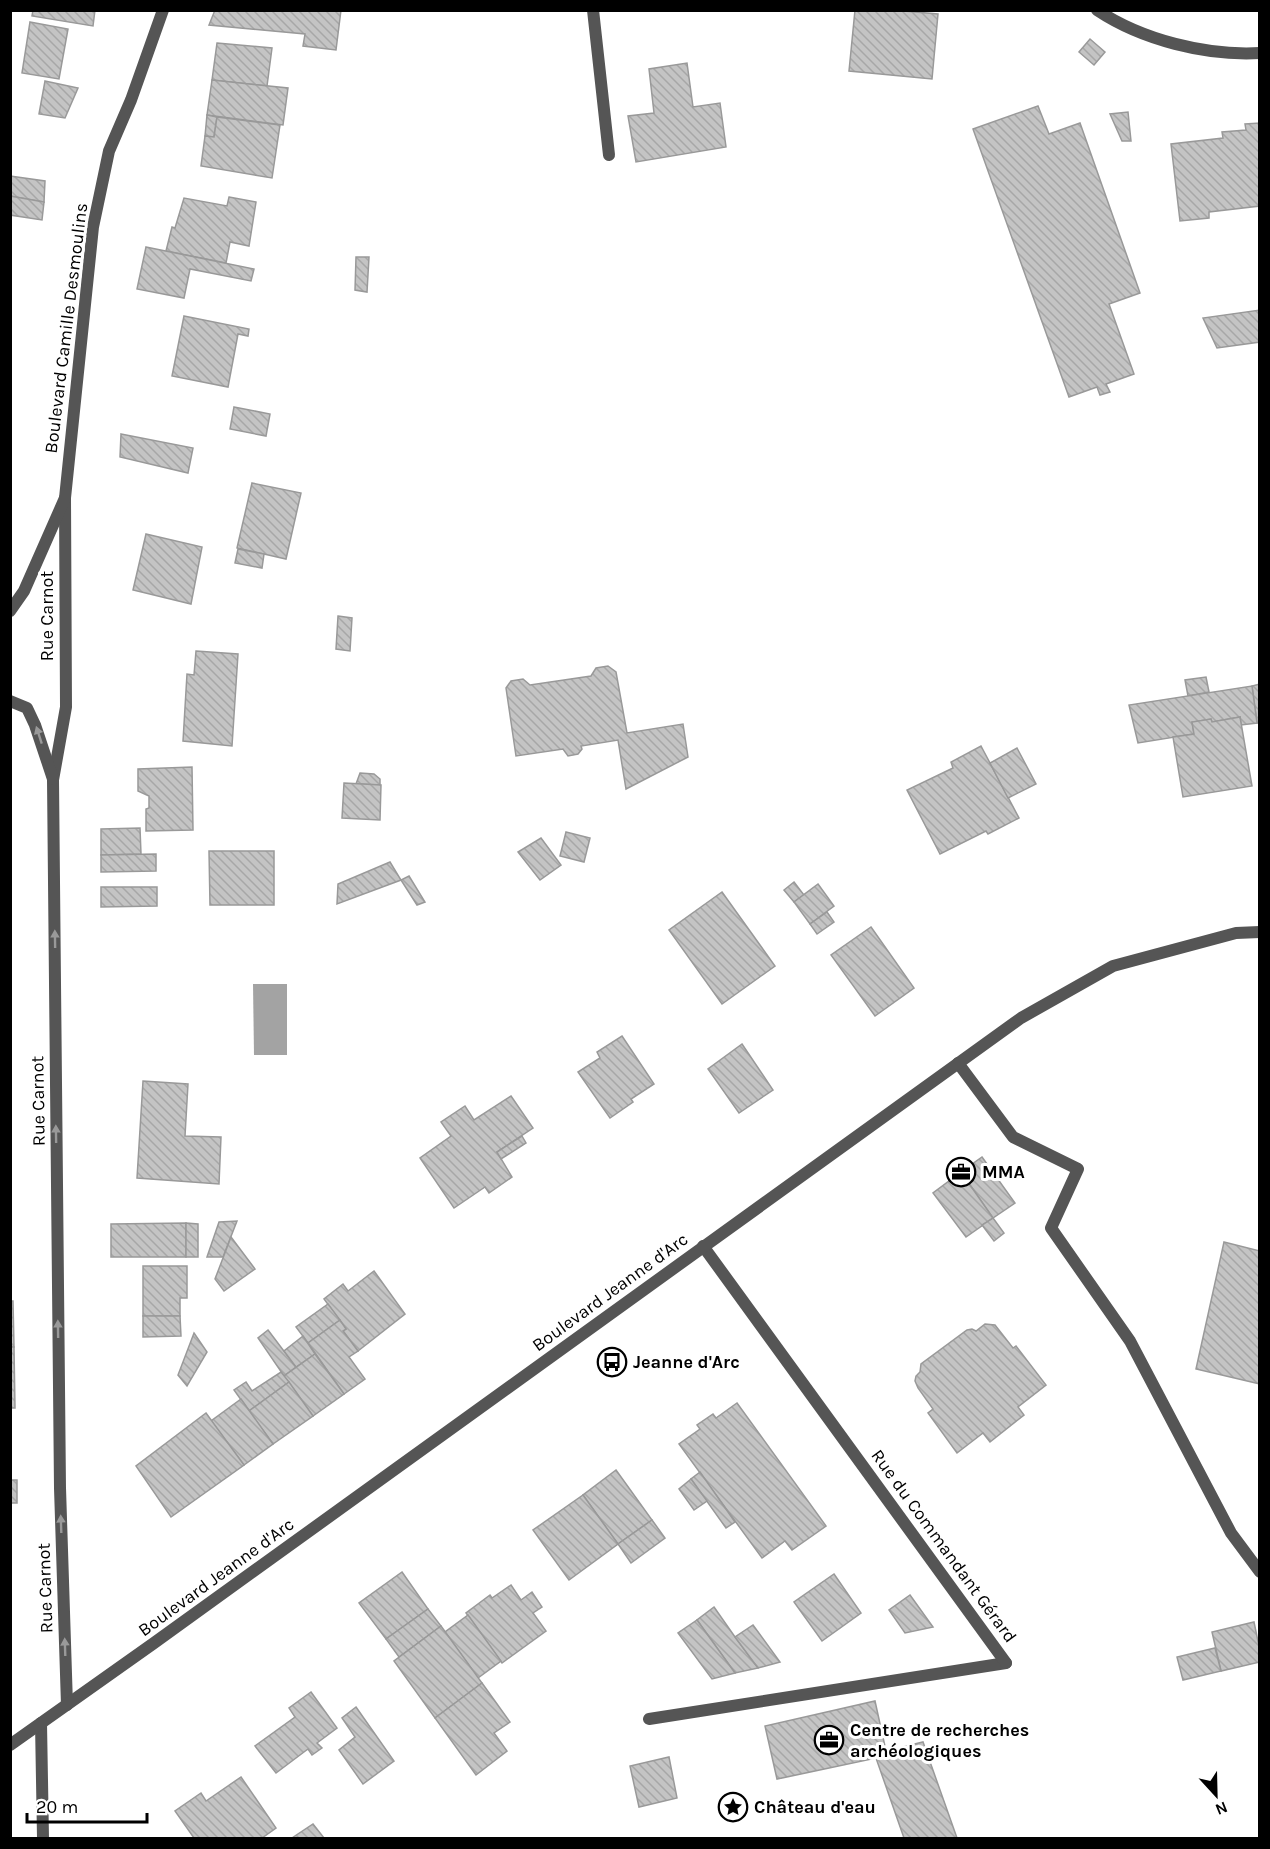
<svg xmlns="http://www.w3.org/2000/svg" width="1270" height="1849" viewBox="0 0 1270 1849" font-family="Karla,sans-serif">
	<defs>
		<pattern id="building-back-hatch" width="6" height="6" patternUnits="userSpaceOnUse" patternTransform="scale(1.5)"><rect width="6" height="6" fill="#c4c4c4"/><path d="M-1 5l2 2M0 0l6 6M5-1l2 2" fill="none" stroke="#a7a7a7"/></pattern>
	</defs>
	<rect width="100%" height="100%" fill="#fff"/>
	<path fill="#a3a3a3" d="M253,984H287V1055H254Z"/>
	<g fill="url(#building-back-hatch)" stroke="#999" stroke-width="1.5">
		<path d="M33,10H95L93,26L32,16Z"/>
		<path d="M215,10H341L336,50L303,46L305,34L209,25Z"/>
		<path d="M855,10H892L938,14L932,79L849,71Z"/>
		<path d="M30,22L68,29L59,79L22,73Z"/>
		<path d="M1090,39L1105,52L1094,65L1079,52Z"/>
		<path d="M217,43L272,48L267,86L212,80Z"/>
		<path d="M687,63L693,107L720,103L726,147L636,162L628,116L654,113L649,69Z"/>
		<path d="M212,80L288,88L283,125L207,115Z"/>
		<path d="M45,81L78,88L65,118L39,114Z"/>
		<path d="M1038,106L1049,134L1080,123L1140,293L1109,304L1134,374L1106,384L1110,392L1100,395L1097,387L1069,397L973,129Z"/>
		<path d="M1128,112L1131,141H1122L1110,114Z"/>
		<path d="M207,115L217,117L214,137L205,136Z"/>
		<path d="M217,117L280,125L272,178L201,166L205,136L214,137Z"/>
		<path d="M1260,123V206L1209,212V218L1180,221L1171,144L1223,138L1222,132L1246,130L1245,124Z"/>
		<path d="M10,176L45,181L44,202L10,196Z"/>
		<path d="M10,196L44,202L42,220L10,215Z"/>
		<path d="M229,197L256,202L249,246L230,242L226,263L166,251L172,227L175,228L184,198L227,206Z"/>
		<path d="M146,247L254,269L251,281L190,269L184,298L137,289Z"/>
		<path d="M356,257H369L367,292L355,290Z"/>
		<path d="M1260,310V342L1217,348L1203,318Z"/>
		<path d="M184,316L249,329L248,336L238,334L228,387L172,376Z"/>
		<path d="M234,407L270,414L266,436L230,429Z"/>
		<path d="M121,434L193,448L188,473L120,457Z"/>
		<path d="M252,483L301,493L286,559L237,548Z"/>
		<path d="M146,534L202,547L191,604L133,590Z"/>
		<path d="M238,549L264,554L262,568L235,563Z"/>
		<path d="M338,616L352,618L350,651L336,649Z"/>
		<path d="M196,651L238,654L232,746L183,741L187,674L194,675Z"/>
		<path d="M608,666L616,672L627,733L683,724L688,757L626,789L618,740L581,746L582,749L578,754L568,756L563,749L516,756L506,688L511,681L523,679L530,685L591,676L596,668Z"/>
		<path d="M1206,677L1209,692L1188,696L1185,680Z"/>
		<path d="M1260,684V722L1257,723L1252,686Z"/>
		<path d="M1252,686L1257,723L1241,725L1240,717L1212,722L1211,719L1192,722L1194,734L1138,743L1129,705Z"/>
		<path d="M1240,717L1252,786L1183,797L1173,737L1194,734L1192,722L1211,719L1212,722Z"/>
		<path d="M981,746L1019,818L988,834L986,831L940,854L907,790L953,768L951,762Z"/>
		<path d="M1017,748L1036,784L1008,798L990,763Z"/>
		<path d="M192,767L193,830L146,831V809L149,808V796L138,791V769Z"/>
		<path d="M360,773L374,774L380,779V785L356,784Z"/>
		<path d="M344,783L381,785L380,820L342,818Z"/>
		<path d="M140,828L141,854L101,855V829Z"/>
		<path d="M566,832L590,838L584,862L560,856Z"/>
		<path d="M541,838L561,865L540,880L518,852Z"/>
		<path d="M209,851H274V905H210Z"/>
		<path d="M156,854V871L101,872V855Z"/>
		<path d="M390,862L401,880L337,904L338,884Z"/>
		<path d="M409,876L425,902L417,905L401,880Z"/>
		<path d="M794,882L804,895L794,902L784,890Z"/>
		<path d="M818,884L834,906L810,924L794,902Z"/>
		<path d="M101,887H157V906L101,907Z"/>
		<path d="M722,892L775,966L722,1004L669,930Z"/>
		<path d="M827,912L834,922L817,934L810,924Z"/>
		<path d="M871,927L914,988L875,1016L831,955Z"/>
		<path d="M622,1036L654,1084L631,1099L633,1102L610,1118L578,1072L600,1058L597,1052Z"/>
		<path d="M742,1044L773,1090L739,1113L708,1069Z"/>
		<path d="M143,1081L188,1084L185,1136L221,1137L219,1184L137,1178Z"/>
		<path d="M511,1096L533,1128L497,1152L512,1177L489,1193L485,1187L454,1208L420,1158L451,1136L441,1122L465,1106L474,1120Z"/>
		<path d="M522,1136L526,1143L501,1159L497,1152Z"/>
		<path d="M982,1157L1015,1203L993,1218L961,1172Z"/>
		<path d="M961,1172L993,1218L966,1237L933,1193Z"/>
		<path d="M993,1218L1004,1233L994,1241L982,1225Z"/>
		<path d="M237,1221L223,1257H207L219,1222Z"/>
		<path d="M186,1223V1257H111V1224Z"/>
		<path d="M186,1223L198,1224V1257H186Z"/>
		<path d="M231,1237L255,1269L224,1291L215,1279Z"/>
		<path d="M1224,1242L1260,1251V1384L1196,1369Z"/>
		<path d="M143,1266H187V1298H180V1316H143Z"/>
		<path d="M374,1271L405,1314L358,1351L343,1331L346,1329L324,1299L343,1284L348,1291Z"/>
		<path d="M10,1301H13L14,1347H10Z"/>
		<path d="M328,1304L340,1320L308,1343L296,1327Z"/>
		<path d="M143,1316H180L181,1336L143,1337Z"/>
		<path d="M340,1320L346,1329L343,1331L358,1351L349,1357L365,1379L344,1394L308,1343Z"/>
		<path d="M985,1324L995,1325L1013,1348L1016,1346L1046,1385L1018,1407L1024,1415L990,1442L983,1433L957,1453L928,1413L933,1409L918,1388L915,1381L916,1376L920,1372L921,1364L967,1330L972,1329L976,1331Z"/>
		<path d="M268,1330L296,1367L284,1376L258,1338Z"/>
		<path d="M194,1333L207,1352L187,1386L178,1375Z"/>
		<path d="M303,1336L315,1354L296,1367L284,1351Z"/>
		<path d="M10,1347H14L15,1408H10Z"/>
		<path d="M315,1354L344,1394L313,1416L284,1376Z"/>
		<path d="M281,1372L289,1382L249,1411L234,1390L246,1382L252,1391Z"/>
		<path d="M289,1382L313,1416L273,1444L249,1411Z"/>
		<path d="M241,1399L273,1444L244,1465L211,1421Z"/>
		<path d="M737,1403L826,1526L792,1550L785,1541L762,1558L679,1444L700,1429L697,1425L713,1414L716,1418Z"/>
		<path d="M206,1413L244,1465L171,1517L136,1466Z"/>
		<path d="M616,1470L652,1520L618,1544L583,1495Z"/>
		<path d="M700,1472L735,1522L726,1528L691,1479Z"/>
		<path d="M691,1479L707,1501L694,1510L679,1489Z"/>
		<rect x="10" y="1480" width="7" height="23"/>
		<path d="M583,1495L618,1544L569,1580L533,1530Z"/>
		<path d="M652,1520L665,1538L631,1563L618,1544Z"/>
		<path d="M402,1572L428,1609L386,1639L359,1603Z"/>
		<path d="M834,1574L861,1613L822,1641L794,1602Z"/>
		<path d="M511,1585L521,1600L532,1592L542,1607L533,1613L546,1631L502,1663L466,1613L490,1595L492,1598Z"/>
		<path d="M910,1595L933,1627L905,1633L889,1610Z"/>
		<path d="M714,1607L735,1637L758,1668L735,1673L697,1620Z"/>
		<path d="M428,1609L441,1626L399,1657L386,1639Z"/>
		<path d="M468,1615L501,1661L478,1678L445,1632Z"/>
		<path d="M697,1620L735,1673L712,1679L678,1633Z"/>
		<path d="M1254,1622L1260,1651V1662L1221,1671L1212,1632Z"/>
		<path d="M753,1625L780,1662L758,1668L735,1637Z"/>
		<path d="M441,1626L482,1683L435,1718L394,1661Z"/>
		<path d="M1215,1648L1221,1671L1183,1680L1177,1657Z"/>
		<path d="M482,1683L510,1722L494,1733L507,1751L476,1775L435,1718Z"/>
		<path d="M311,1692L337,1728L317,1743L322,1748L312,1755L308,1749L276,1773L255,1746L295,1717L289,1708Z"/>
		<path d="M875,1701L886,1751L923,1742L957,1838H904L876,1758L777,1779L765,1726Z"/>
		<path d="M356,1707L394,1761L363,1784L339,1750L355,1737L342,1718Z"/>
		<path d="M669,1757L677,1798L639,1807L630,1766Z"/>
		<path d="M241,1777L276,1828L262,1838H194L175,1811L201,1793L206,1801Z"/>
		<path d="M313,1824L324,1838H292Z"/>
	</g>
	<g fill="none" stroke-linecap="round" stroke-linejoin="round">
		<g stroke="#555" stroke-width="12">
			<path d="M593,10L609,155"/>
			<path d="M649,1719L1006,1663"/>
		</g>
		<g stroke="#555" stroke-width="12">
			<path d="M1097,10C1142,40 1206,56 1260,53"/>
			<path d="M958,1063L1013,1137L1078,1169L1051,1228L1130,1341L1231,1533L1260,1572"/>
			<path d="M703,1246L1006,1663"/>
			<path d="M41,1723L43,1838"/>
		</g>
		<g stroke="#555" stroke-width="12">
			<path d="M65,498L66,707L53,780L60,1488L67,1705"/>
			<path d="M10,611L24,591L65,498L93,227L109,151L131,100L163,10"/>
			<path d="M10,701L27,708L35,725L53,779"/>
			<path d="M10,1745L154,1643L1021,1018L1113,966L1236,933L1260,932"/>
		</g>
	</g>
	<defs><path id="oneway-solid" d="M-6-.8H1V-3.2L6.5 0L1 3.2V.8H-6Z" transform="scale(1.5)"/></defs>
	<g fill="#999">
		<use href="#oneway-solid" transform="translate(39 735) rotate(-108)"/>
		<use href="#oneway-solid" transform="translate(55 939) rotate(-91)"/>
		<use href="#oneway-solid" transform="translate(56 1134) rotate(-91)"/>
		<use href="#oneway-solid" transform="translate(58 1329) rotate(-91)"/>
		<use href="#oneway-solid" transform="translate(61 1524) rotate(-92)"/>
		<use href="#oneway-solid" transform="translate(65 1647) rotate(-92)"/>
	</g>
	<defs>
		<g id="office-ring" transform="scale(1.5)"><circle r="9.5" fill="#fff" stroke="#000" stroke-width="1.5"/><path d="M-6-3h4V-5.5h4V-3h4V5H-6ZM-1-4.5V-3h2v-1.5ZM-6 0V1H6V0Z" fill="#000"/></g>
		<g id="bus-ring" transform="scale(1.5)"><circle r="9.5" fill="#fff" stroke="#000" stroke-width="1.5"/><path d="M-5-6H5V4H4V6H2V4H-2V6H-4V4H-5ZM-3.5-4V0h7V-4ZM-3.5 1.2v1.5H-2V1.2ZM2 1.2v1.5H3.5V1.2Z" fill="#000"/></g>
		<g id="sight-ring" transform="scale(1.5)"><circle r="9.5" fill="#fff" stroke="#000" stroke-width="1.5"/><path d="M0-6L1.8-2.2L6-1.7L2.9 1.2L3.7 5.4L0 3.3L-3.7 5.4L-2.9 1.2L-6-1.7L-1.8-2.2Z" fill="#000"/></g>
	</defs>
	<g fill-rule="evenodd">
		<use href="#office-ring" x="961" y="1172"/>
		<use href="#bus-ring" x="612" y="1362"/>
		<use href="#office-ring" x="829" y="1740"/>
		<use href="#sight-ring" x="733" y="1807"/>
	</g>
	<g text-anchor="middle" dominant-baseline="central" stroke-width="6" stroke-linejoin="round" paint-order="stroke">
		<g font-size="18" fill="#000" stroke="#fff">
			<text transform="translate(66 328) rotate(-83)">Boulevard Camille Desmoulins</text>
			<text transform="translate(47 616) rotate(-90)">Rue Carnot</text>
			<text transform="translate(38 1101) rotate(-91)">Rue Carnot</text>
			<text transform="translate(610 1292) rotate(-36)">Boulevard Jeanne d'Arc</text>
			<text transform="translate(944 1546) rotate(54)">Rue du Commandant Gérard</text>
			<text transform="translate(216 1577) rotate(-36)">Boulevard Jeanne d'Arc</text>
			<text transform="translate(45 1588) rotate(-92)">Rue Carnot</text>
		</g>
		<g font-size="18" font-weight="bold" fill="#000" stroke="#fff" text-anchor="start">
			<text x="982" y="1172">MMA</text>
			<text x="633" y="1362">Jeanne d'Arc</text>
			<text x="850" y="1730">Centre de recherches<tspan x="850" dy="21">archéologiques</tspan></text>
			<text x="754" y="1807">Château d'eau</text>
		</g>
	</g>
	<rect width="1270" height="1849" fill="none" stroke="#000000" stroke-width="24"/>
	<g transform="translate(1216 1795) rotate(158)" stroke="#ffffff" stroke-width="4.5" paint-order="stroke">
	<path d="M0-4.5L10 22L0 15L-10 22Z" fill="#000000"/>
	<text y="-9" font-size="16" font-weight="bold" text-anchor="middle" fill="#000000">N</text>
	</g>
	<path d="M27 1813v9h120v-9" fill="none" stroke="#000000" stroke-width="3"/>
	<text x="36" y="1813" font-size="18" fill="#000000" stroke="#ffffff" stroke-width="4.5" paint-order="stroke">20 m</text>
</svg>
